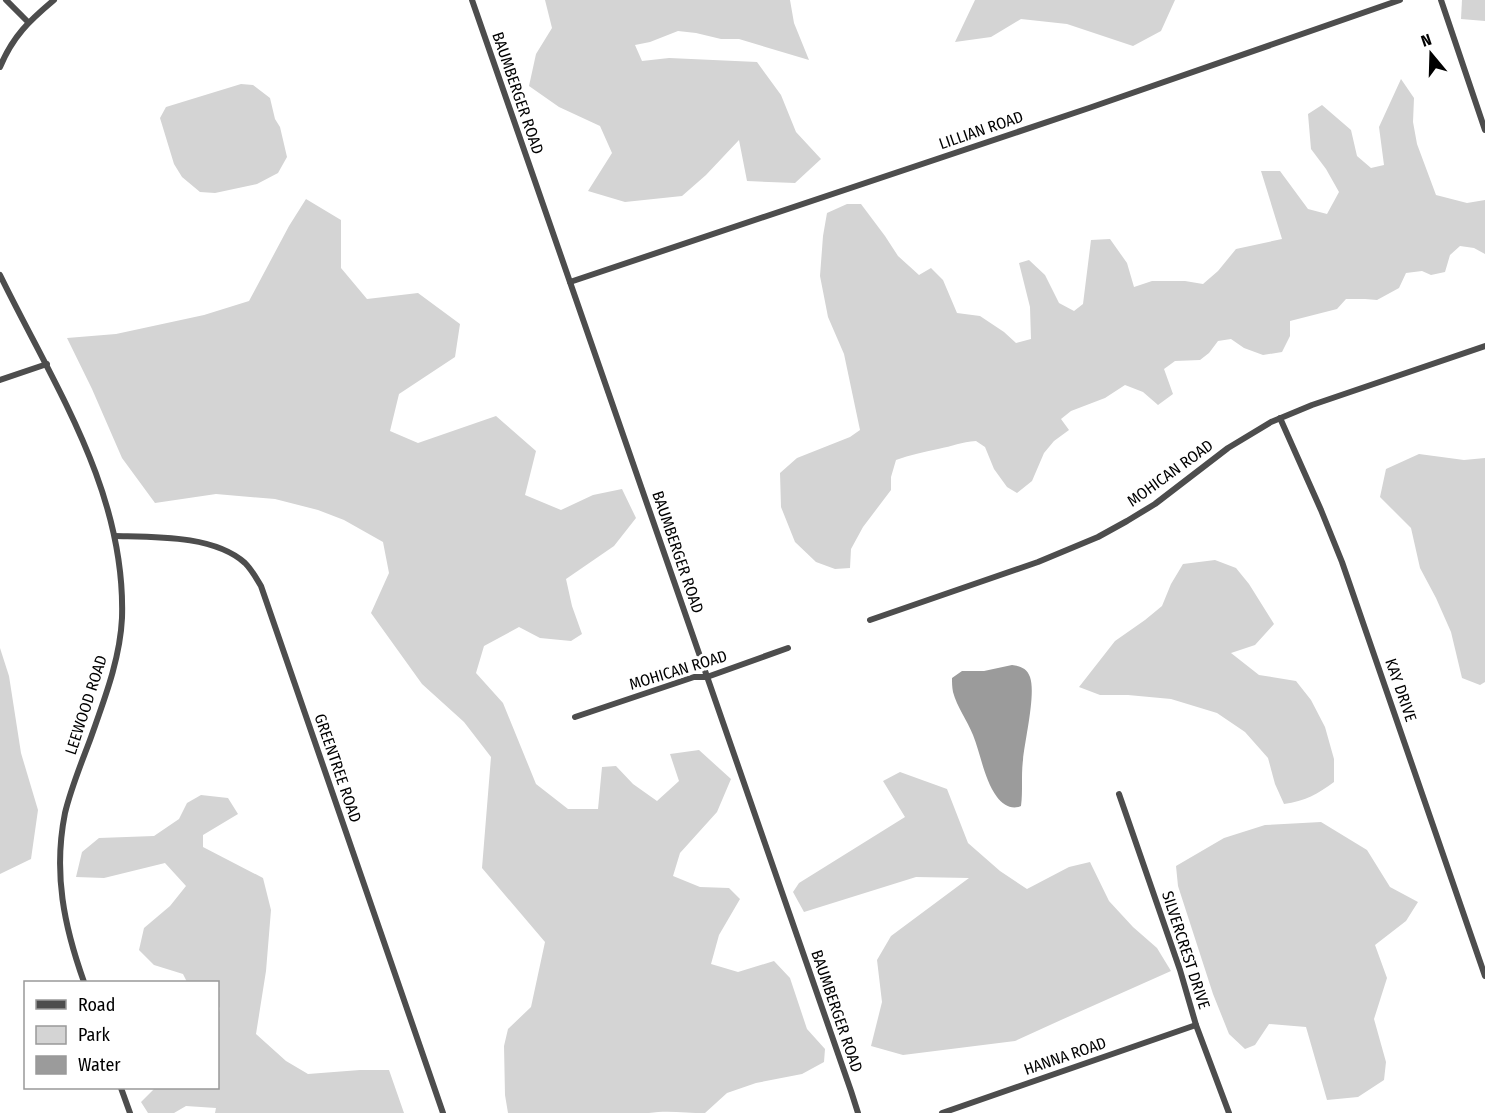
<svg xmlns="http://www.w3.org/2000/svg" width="1485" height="1113" viewBox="0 0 1485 1113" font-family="'Fira Sans Condensed',sans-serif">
	<rect width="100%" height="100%" fill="#fff"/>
	<g fill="#d4d4d4">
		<path d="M545,0H790L794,23L809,60L739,39H721L696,33L678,31L650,42L635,45L642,61L669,58L757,62L781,95L796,132L821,159L795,183L747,181L739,140L706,175L682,196L625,202L588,191L612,153L600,126L559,107L529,86L536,54L552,28Z"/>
		<path d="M975,0H1175L1161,31L1133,46L1067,24L1021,19L991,37L955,42Z"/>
		<path d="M1462,0H1485V21L1461,19Z"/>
		<path d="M1401,79L1414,98L1413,122L1417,144L1436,195L1467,203L1485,200V254L1474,248L1460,246L1450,255L1445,272L1431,275L1422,271L1406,273L1399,288L1377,300L1365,299H1346L1337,309L1290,321V336L1282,352L1263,355L1244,348L1231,339L1218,341L1209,353L1200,360L1175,361L1164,369L1173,394L1158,405L1143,392L1125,385L1105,398L1071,411L1061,419L1069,430L1054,441L1044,453L1032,481L1017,493L1007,487L994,469L985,447L976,441C961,442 953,446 938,449C924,452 910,455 896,460L891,477V490L863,527L851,549L850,568L835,569L816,562L795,542L781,507L780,473L797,458L850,437L860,430L844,354L828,317L820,276L823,236L827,213L847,204H861L885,236L898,256L919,275L931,268L943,280L957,313L980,316L1004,332L1016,343L1031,339L1030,307L1019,263L1029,260L1045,275L1059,303L1074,311L1083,304L1091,240L1110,239L1127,263L1134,287L1152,281H1185L1203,284L1218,271L1236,249L1282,239L1261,171H1280L1308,209L1327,214L1339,192L1326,169L1311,149L1308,114L1322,105L1351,130L1357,156L1371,168L1384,165L1379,127Z"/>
		<path d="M241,84L253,85L270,98L275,119L280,127L287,157L278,173L257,184L215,193L200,192L182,177L174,164L160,118L166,107Z"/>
		<path d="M306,199L341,220V268L367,299L418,293L460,324L455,357L399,394L390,431L418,443L496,416L536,451L525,495L561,510L593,495L622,489L636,518L614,546L566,579L572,606L582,634L571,641L540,638L519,627L484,646L476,673L503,703L536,784L568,809H598L602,767L616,766L633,784L657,801L679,781L670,754L699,750L731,779L717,812L680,853L673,876L700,887L729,888L740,899L719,935L711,964L738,972L774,961L790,978L807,1029L825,1049L824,1062L802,1074L756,1083L727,1093L705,1113C686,1113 667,1110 649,1113H508L505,1095L504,1046L508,1029L531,1007L545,942L482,868L491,757L464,722L422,684L371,613L389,573L383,542L344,520L318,510L275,499L216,494L155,503L122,458L92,389L67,338L116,334L204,315L249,301L289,226Z"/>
		<path d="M1419,454L1464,460L1485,458V682L1480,685L1462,678L1451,632L1436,598L1420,568L1411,528L1380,497L1386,469Z"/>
		<path d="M1215,560L1236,568L1249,584L1274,624L1255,645L1231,653L1259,675L1296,681L1311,700L1325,727L1334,759V782C1318,794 1305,801 1284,804L1275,784L1268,758L1245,732L1217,713L1171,699L1128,695H1100L1079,687L1115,641L1145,620L1162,606L1171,584L1183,564Z"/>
		<path d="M0,648L9,676L21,753L38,810L31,859L0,874Z"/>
		<path d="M900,772L947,789L968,843L1000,871L1027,889L1069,867L1090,862L1109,901L1133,927L1157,948L1171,971L1061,1020L1015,1041L903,1055L871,1046L882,1002L877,960L891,936L969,878L916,877L804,912L793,892L799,883L905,817L883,781Z"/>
		<path d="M201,795L228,798L238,814L203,835V847L263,878L271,910L266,971L256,1034L286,1061L308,1074L360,1070H389L404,1113H215L216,1108L186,1106L174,1113H148L141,1102L155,1088H218V1017L220,1008L218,1006V982H187L183,974L154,965L139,950L144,928L170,906L186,886L165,863L104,878L76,877L82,852L99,838L154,836L179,819L187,803Z"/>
		<path d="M1321,822L1367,850L1390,887L1418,902L1406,921L1375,945L1387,978L1374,1019L1386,1062L1384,1080L1358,1097L1327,1100L1306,1027L1269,1024L1255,1045L1245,1049L1229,1034L1213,994L1178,886L1176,866L1224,838L1265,825Z"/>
	</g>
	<path fill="#9b9b9b" d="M1012,665C1020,666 1027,668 1030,677C1036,694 1025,739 1023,760C1021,775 1023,791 1021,806C1012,810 1003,805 997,797C984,779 981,755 973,735C967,720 957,707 953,692C952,687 952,682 952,678L962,671H984Z"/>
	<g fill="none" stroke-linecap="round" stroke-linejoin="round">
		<g stroke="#4d4d4d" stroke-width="6">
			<path d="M6,0L28,22"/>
			<path d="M472,0L851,1091L858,1113"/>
			<path d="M1441,0L1485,130"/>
			<path d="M0,67C13,36 29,21 54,0"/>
			<path d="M0,275C53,384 126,491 122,618C120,660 104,700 90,740C81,764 71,788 65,813C53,873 64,926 84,982"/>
			<path d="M570,282L1089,108L1400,0"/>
			<path d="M0,380L47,364"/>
			<path d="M1280,418L1321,510L1342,562L1485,976"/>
			<path d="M115,536C154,537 214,535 245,563C252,570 256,578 261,586L443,1113"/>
			<path d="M870,620L1038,562L1098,537L1127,521L1155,504L1228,448L1271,422L1312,405L1485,346"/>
			<path d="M575,717L694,677H707L788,648"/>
			<path d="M1119,794L1180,970L1196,1025L1229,1113"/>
			<path d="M121,1088L130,1113"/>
			<path d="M942,1113L1196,1025"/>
		</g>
	</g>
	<g text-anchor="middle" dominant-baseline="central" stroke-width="6" stroke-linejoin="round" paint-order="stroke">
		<g font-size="16" fill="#000" stroke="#fff">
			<text transform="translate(518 93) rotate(71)">BAUMBERGER ROAD</text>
			<text transform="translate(981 130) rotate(-19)">LILLIAN ROAD</text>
			<text transform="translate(1170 473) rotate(-36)">MOHICAN ROAD</text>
			<text transform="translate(678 552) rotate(71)">BAUMBERGER ROAD</text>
			<text transform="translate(678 670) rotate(-17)">MOHICAN ROAD</text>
			<text transform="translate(1401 690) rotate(71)">KAY DRIVE</text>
			<text transform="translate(86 705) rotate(-72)">LEEWOOD ROAD</text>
			<text transform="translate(338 768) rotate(71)">GREENTREE ROAD</text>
			<text transform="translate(1186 950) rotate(72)">SILVERCREST DRIVE</text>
			<text transform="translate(837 1011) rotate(71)">BAUMBERGER ROAD</text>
			<text transform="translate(1065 1056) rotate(-19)">HANNA ROAD</text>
		</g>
	</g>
	<rect x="24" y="981" width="195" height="108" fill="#ffffff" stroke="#999999" stroke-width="1.5"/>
	<rect x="36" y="1000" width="30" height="9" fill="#4d4d4d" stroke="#999999" stroke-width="1.5"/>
	<text x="78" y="1011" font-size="18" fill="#000000">Road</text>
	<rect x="36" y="1026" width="30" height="18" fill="#d4d4d4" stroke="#999999" stroke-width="1.5"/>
	<text x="78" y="1041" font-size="18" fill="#000000">Park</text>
	<rect x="36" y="1056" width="30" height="18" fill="#9b9b9b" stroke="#999999" stroke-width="1.5"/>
	<text x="78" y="1071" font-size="18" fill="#000000">Water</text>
	<g transform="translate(1431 54) rotate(341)" stroke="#ffffff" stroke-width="4.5" paint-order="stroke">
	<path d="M0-4.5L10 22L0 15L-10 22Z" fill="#000000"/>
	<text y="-9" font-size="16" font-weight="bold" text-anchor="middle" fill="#000000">N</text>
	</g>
</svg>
